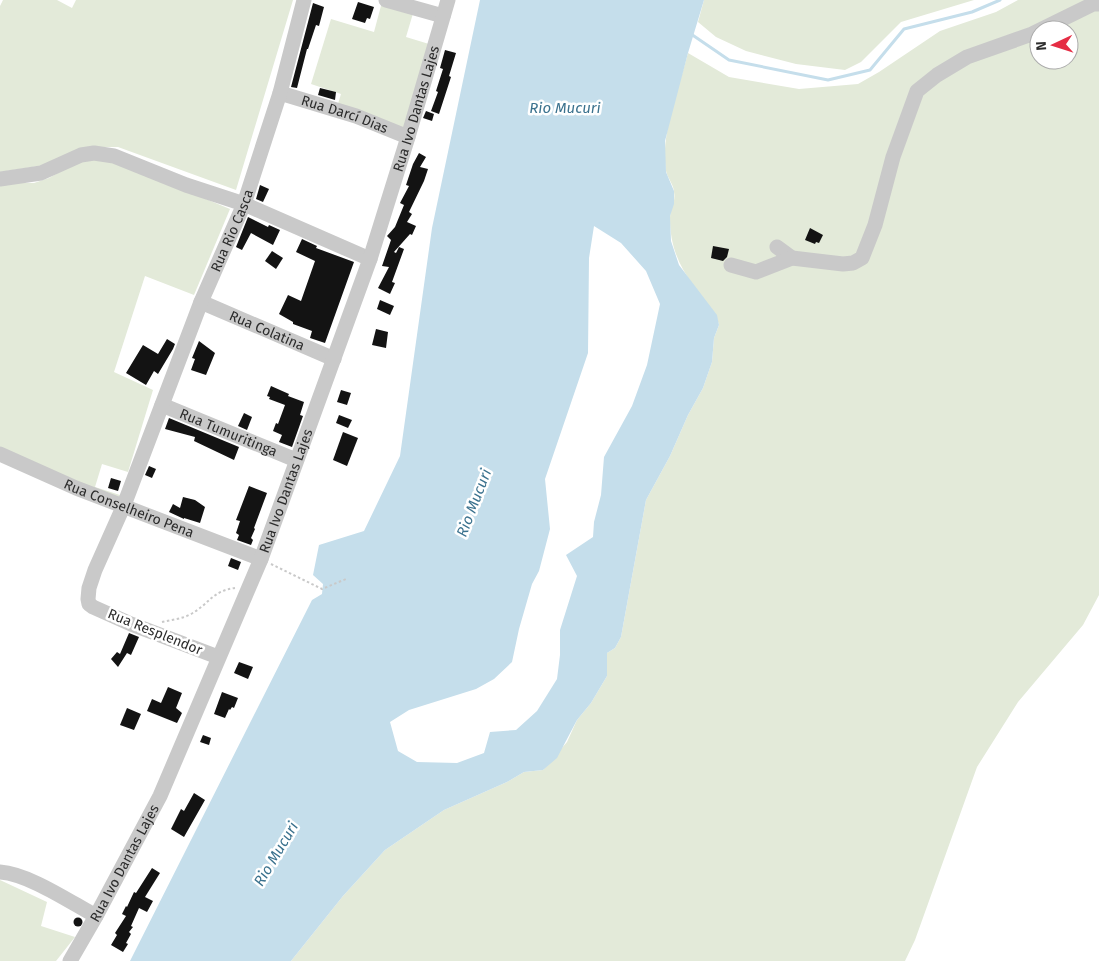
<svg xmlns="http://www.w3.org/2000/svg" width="1099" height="961" viewBox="0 0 1099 961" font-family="'Fira Sans',sans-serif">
	<rect width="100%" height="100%" fill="#fff"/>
	<g fill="#e3ead9" fill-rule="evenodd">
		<path d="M3,0H57L72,8L76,0H293L236,190L118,147H104L45,165L0,172V6Z"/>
		<path d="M704,0H974L901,22L861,62L845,70L796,64L746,51L716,37L698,22Z"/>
		<path d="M1018,0H1099V595L1083,625L1018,702L977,767L915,940L905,961H291L343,896L385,850L444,810L507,782L524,772L543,770L567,742L577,720L591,703L607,676V653L615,648L621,637L646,500L670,456L688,415L703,388L712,362L714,338L719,325L716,315C692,283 670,262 670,218C670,209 676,202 674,192C674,185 668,179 666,171C660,136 679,88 688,53L729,77L799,89L858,84L879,72L940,31L996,12ZM1039,30H1069V60H1039Z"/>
		<path d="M382,2L414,10L406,37L429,44L405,128L337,107L341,94L311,84L331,19L374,32Z"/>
		<path d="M84,158H107L230,209L194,295L145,276L114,372L153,390L128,472L102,464L95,487L120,495L118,500L0,449V186L16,183H34L49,178Z"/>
		<path d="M0,880L47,902L41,926L75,937L56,961H0Z"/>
	</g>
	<path fill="#c5deeb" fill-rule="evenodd" d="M480,0H704L688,53L665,141L666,172L674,191V204L670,216L671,241L679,265L717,315L719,325L714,338L712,362L703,388L688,415L670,456L646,500L621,637L615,648L607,653V676L591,703L577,720L557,758L543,770L524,772L507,782L444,810L385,850L343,896L291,961H130L312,600L322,594L323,584L313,575L319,545L364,531L400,456L432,228ZM594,226L621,243L646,271L660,304L647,365L632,406L604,457L601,495L594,522L593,537L566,555L577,576L560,630V655L557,679L537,711L516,730L490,732L484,753L457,763L417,762L398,751L390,722L409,710L476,689L494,679L512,662L519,629L532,584L539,571L550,529L545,479L588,353L589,258Z"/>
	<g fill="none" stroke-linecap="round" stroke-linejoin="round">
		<path stroke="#c5deeb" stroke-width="3" d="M691,34L729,60L828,80L870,70L904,29L972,12L1000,0"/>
	</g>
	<g fill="#131313">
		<path d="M358,2L374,7L370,19L367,18L365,23L352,19Z"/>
		<path d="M313,3L324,7L319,26L316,25L308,49H307L297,88L291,87Z"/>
		<path d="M445,50L456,53L449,76L451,77L439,114L431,111L438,92L436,91L443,69L440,68Z"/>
		<path d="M320,88L336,92L335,100L318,95Z"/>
		<path d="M426,111L434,114L432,121L423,118Z"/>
		<path d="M419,153L426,157L420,167L428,169L424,181L409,212L412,214L407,222L416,226L412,235L410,234L394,252L396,253L399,247L404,249L392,282L395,283L390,294L378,288L389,267L382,266L391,240L387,236L395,227L404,205L400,203L409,186L406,185L413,164Z"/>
		<path d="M260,185L269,189L263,202L256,199Z"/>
		<path d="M248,217L268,227L269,225L280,230L273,245L251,233L242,250L236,247Z"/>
		<path d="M810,228L823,235L819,243L816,242L815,244L805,240Z"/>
		<path d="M302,239L317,246L316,248L354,262L325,343L310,338L312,331L293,324V322L279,314L288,295L301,301L315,261L296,252Z"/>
		<path d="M713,246L729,249L727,257L723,261L711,258Z"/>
		<path d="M272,251L283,258L276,269L265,261Z"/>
		<path d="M380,300L394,306L390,315L377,309Z"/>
		<path d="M376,329L388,332L386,348L372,345Z"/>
		<path d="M167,339L175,344L173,349L158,374L154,371L146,385L126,373L143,345L158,354Z"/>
		<path d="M199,341L215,353L206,375L191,370L195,359L192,358Z"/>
		<path d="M271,386L289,394L288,396L304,402L300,415L303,416L292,447L279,442L282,435L273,431L276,423L278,424L285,405L269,399L270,397L267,396Z"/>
		<path d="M341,390L351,393L347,405L337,402Z"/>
		<path d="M244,413L252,417L247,430L238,426Z"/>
		<path d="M339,415L352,420L348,428L336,423Z"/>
		<path d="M169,418L239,447L234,460L194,441L195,437L165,429Z"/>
		<path d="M343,432L358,438L347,466L333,460Z"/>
		<path d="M149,466L156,469L152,478L145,475Z"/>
		<path d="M111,478L121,481L118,491L108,488Z"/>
		<path d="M249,486L267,493L254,528L255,529L251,538L253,540L251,545L237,540L239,535L236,533L240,521L236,520Z"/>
		<path d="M183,497L195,500L205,507L200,523L184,518V519L169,512L173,504L180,508Z"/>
		<path d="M231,558L241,562L238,570L228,566Z"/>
		<path d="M129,633L139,637L131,655L127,653L118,667L111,659L117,652L120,654Z"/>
		<path d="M239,662L253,667L248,679L234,673Z"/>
		<path d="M168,687L182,693L176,708L182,713L177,723L147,711L152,699L161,703Z"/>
		<path d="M222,692L238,698L234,708L232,707L230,710L229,709L225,718L214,714Z"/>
		<path d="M127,708L141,714L134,730L120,725Z"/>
		<path d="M203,735L211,738L209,745L200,742Z"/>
		<path d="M194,793L205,800L184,837L171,829L181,809L184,811Z"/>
		<path d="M152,868L160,873L145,897L153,901L147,912L139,908L131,926L133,927L129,932L131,934L126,943L128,944L123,952L111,945L117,935L115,933L126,916L122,914L126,906L127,907L134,892L136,893Z"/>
		<circle cx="78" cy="922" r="4.5"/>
	</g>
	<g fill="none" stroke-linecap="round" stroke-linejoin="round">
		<g stroke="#c9c9c9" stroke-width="2" stroke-dasharray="2.5 2.5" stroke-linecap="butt">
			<path d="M271,564L322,589L346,579"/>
			<path d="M162,622C171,620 181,619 189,615C209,605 211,591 235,588"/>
		</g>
		<g stroke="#c9c9c9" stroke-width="15">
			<path d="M386,0L443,16"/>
			<path id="s1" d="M280,93L356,116L408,137"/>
			<path d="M0,179L41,173L81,155L94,153L114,156L186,185L244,204L370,259"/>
			<path d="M777,247L792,258"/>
			<path d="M731,265L756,272L792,258L843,264L853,263L862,258L875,225L893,157L917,91L937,75L967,57L1032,34L1093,4H1099"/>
			<path id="s2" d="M201,302L334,359"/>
			<path id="s3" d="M162,405L296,460"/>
			<path id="s4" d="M0,454L76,488L261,559"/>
			<path id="s5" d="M218,657L131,624L93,607L89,604L88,599L89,588L95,570L124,505L201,302L244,204L280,93L304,0"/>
			<path d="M0,872C29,874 70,902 96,916"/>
			<path id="s6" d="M70,961L96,916L160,796L261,559L370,259L408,137L448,0"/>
		</g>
	</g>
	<g text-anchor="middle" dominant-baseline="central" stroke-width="5" stroke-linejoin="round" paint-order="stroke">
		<g font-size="14" fill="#2c2c2c" stroke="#fff">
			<text stroke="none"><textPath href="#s6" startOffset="922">Rua Ivo Dantas Lajes</textPath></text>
			<text stroke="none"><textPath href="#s1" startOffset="68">Rua Darcí Dias</textPath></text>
			<text stroke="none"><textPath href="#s5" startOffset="541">Rua Rio Casca</textPath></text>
			<text stroke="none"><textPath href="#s2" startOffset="72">Rua Colatina</textPath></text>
			<text stroke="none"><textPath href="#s3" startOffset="72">Rua Tumuritinga</textPath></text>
			<text stroke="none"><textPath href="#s6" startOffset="518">Rua Ivo Dantas Lajes</textPath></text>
			<text stroke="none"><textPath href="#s4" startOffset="140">Rua Conselheiro Pena</textPath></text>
			<text transform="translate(155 632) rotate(22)">Rua Resplendor</text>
			<text stroke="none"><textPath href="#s6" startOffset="112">Rua Ivo Dantas Lajes</textPath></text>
		</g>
		<g font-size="15" font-style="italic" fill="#3b728e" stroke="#fff">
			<text x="565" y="108">Rio Mucuri</text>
			<text transform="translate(474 503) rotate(-69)">Rio Mucuri</text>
			<text transform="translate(276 854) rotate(-59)">Rio Mucuri</text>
		</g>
	</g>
	<g transform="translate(1054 45) rotate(266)"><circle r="24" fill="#ffffff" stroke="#ababab"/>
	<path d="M0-4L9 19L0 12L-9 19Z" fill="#e52d44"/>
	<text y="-8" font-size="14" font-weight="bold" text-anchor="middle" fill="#2c2c2c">N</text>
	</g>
</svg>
